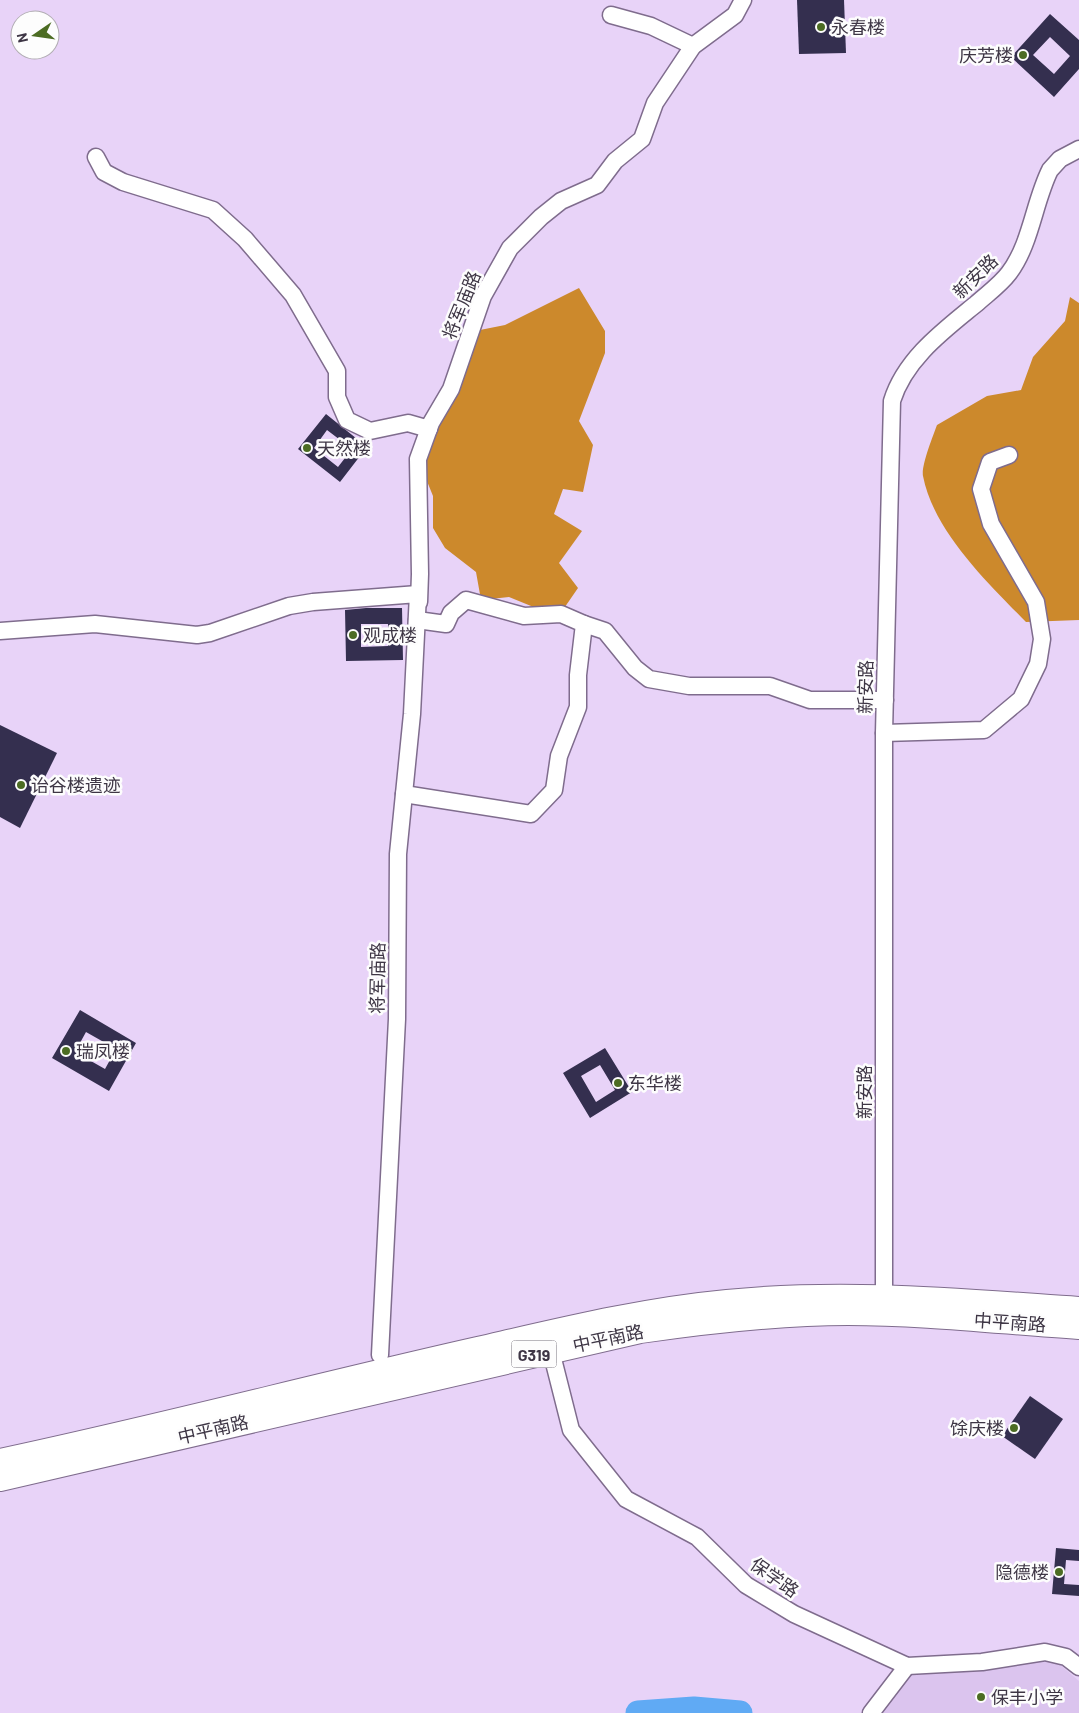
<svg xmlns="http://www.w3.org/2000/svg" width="1079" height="1713" viewBox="0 0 1079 1713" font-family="Barlow,'Noto Sans SC',sans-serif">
	<rect width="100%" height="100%" fill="#e8d3f8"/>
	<path fill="#dbc4ee" d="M1045,1652L1079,1681V1713H870L898,1676Z"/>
	<g fill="#cc892c">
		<path d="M579,288L605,331V353L579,421L593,445L583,492L563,489L554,514L582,531L559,563L578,588L558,617L509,597L481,600L476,572L445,548L433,528V496L418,459L470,332L505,325Z"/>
		<path d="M1070,297L1079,303V620L1026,622C988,583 934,532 923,476C921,466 933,436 937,425L987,396L1021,390L1033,357L1065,321Z"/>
	</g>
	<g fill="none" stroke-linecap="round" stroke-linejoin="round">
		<path stroke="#60aaf4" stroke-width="25" d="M638,1713L694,1709L740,1713"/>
	</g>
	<g fill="#342f4f" fill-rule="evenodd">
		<path d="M797,0H844L846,53L799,54Z"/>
		<path d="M1050,14L1079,40V69L1054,97L1011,57ZM1050,37L1070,56L1054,74L1033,55Z"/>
		<path d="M326,414L367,447L340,482L298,449ZM327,430L352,449L338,467L314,448Z"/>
		<path d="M366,608H402L403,660L346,661L345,610ZM361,624H388V646L361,647Z"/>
		<path d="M0,725L57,753L20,828L0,817Z"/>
		<path d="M80,1010L136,1043L109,1091L52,1058ZM86,1032L116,1049L105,1069L75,1052Z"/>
		<path d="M605,1048L632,1092L590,1118L563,1073ZM600,1065L615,1090L596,1102L581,1076Z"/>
		<path d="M1030,1396L1063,1419L1035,1459L1002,1436Z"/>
		<path d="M1056,1548L1079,1550V1561L1066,1560L1064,1584L1079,1585V1596L1052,1594Z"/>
	</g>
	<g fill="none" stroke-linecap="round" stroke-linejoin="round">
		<g stroke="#7f6c8d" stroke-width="19">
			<g id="minor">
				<path d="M611,15L651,26L693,46"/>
				<path d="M96,157L104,172L123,182L213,210L245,239L293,295L337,371V397L347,420L370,431L408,423L429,429"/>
				<path d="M419,602L420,574L418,459L431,423L451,389L483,296L510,248L541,217L561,201L597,185L615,161L642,139L655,103L693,46L735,15L743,0"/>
				<path d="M584,624L605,631L635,668L649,679L689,686H770L810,700H885"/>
				<path d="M0,631L95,624L197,635L210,633L289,606L313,602L418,594L412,714L398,854L397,1019L380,1355"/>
				<path d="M884,733L984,730L1021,699L1038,664L1042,639L1036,602L991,524L981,489L990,462L1009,455"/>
				<path d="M404,794L531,814L554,790L559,756L578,707V675L584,624L561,614L524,616L466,600L451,613L446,624L417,620"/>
				<path d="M884,1296V733L892,401C905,359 943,331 976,304C987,294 1000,285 1009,273C1031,244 1034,202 1050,170L1060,159L1079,149"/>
				<path d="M551,1351L571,1430L626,1499L697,1537L746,1585L794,1614L907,1666L982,1662L1045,1652L1066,1657L1079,1667"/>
				<path d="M871,1713L907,1666"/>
			</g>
		</g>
		<g stroke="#7f6c8d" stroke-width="26">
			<g id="highway">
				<path d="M0,1461C160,1427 318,1385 478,1349C561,1330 642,1310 727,1302C845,1290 961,1301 1079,1309"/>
				<path d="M0,1479L640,1331C709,1321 778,1313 848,1313C925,1313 1002,1322 1079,1327"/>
			</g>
		</g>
		<use href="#minor" stroke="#fff" stroke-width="16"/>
		<use href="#highway" stroke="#fff" stroke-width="24"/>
	</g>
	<g fill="#4c6c23" stroke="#fdfdfd" stroke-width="2">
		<circle cx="821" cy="27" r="5"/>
		<circle cx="1023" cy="55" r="5"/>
		<circle cx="307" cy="448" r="5"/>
		<circle cx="353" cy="635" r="5"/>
		<circle cx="21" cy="785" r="5"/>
		<circle cx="66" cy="1051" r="5"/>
		<circle cx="618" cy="1083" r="5"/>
		<circle cx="1014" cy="1428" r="5"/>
		<circle cx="1059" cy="1572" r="5"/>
		<circle cx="981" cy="1697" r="5"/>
	</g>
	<g text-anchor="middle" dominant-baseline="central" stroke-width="5" stroke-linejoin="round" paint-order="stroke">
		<rect fill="#fdfdfd" stroke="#77727c" stroke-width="1" x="511.5" y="1340.5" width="45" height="27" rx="4"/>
		<g font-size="16" font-weight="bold" fill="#3e3645">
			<text x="534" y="1354">G319</text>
		</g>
		<g font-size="18" fill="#3e3645" stroke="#fdfdfd" text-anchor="start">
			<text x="831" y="27">永春楼</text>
			<text x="1013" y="55" text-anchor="end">庆芳楼</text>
			<text x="317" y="448">天然楼</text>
			<text x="363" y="635">观成楼</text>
			<text x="31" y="785">诒谷楼遗迹</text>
			<text x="76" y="1051">瑞凤楼</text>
			<text x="628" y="1083">东华楼</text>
			<text x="1004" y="1428" text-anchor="end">馀庆楼</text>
			<text x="1049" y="1572" text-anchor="end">隐德楼</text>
			<text x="991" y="1697">保丰小学</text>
		</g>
		<g font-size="18" fill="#3e3645" stroke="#fdfdfd">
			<text transform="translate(975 276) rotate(-44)">新安路</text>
			<text transform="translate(461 305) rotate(-68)">将军庙路</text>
			<text transform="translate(865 687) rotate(-89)">新安路</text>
			<text transform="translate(377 978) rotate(-89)">将军庙路</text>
			<text transform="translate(864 1092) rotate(-90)">新安路</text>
			<text transform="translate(1010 1322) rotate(4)">中平南路</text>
			<text transform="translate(608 1338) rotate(-12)">中平南路</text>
			<text transform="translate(213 1429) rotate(-13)">中平南路</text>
			<text transform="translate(775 1577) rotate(35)">保学路</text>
		</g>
	</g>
	<g transform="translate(35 35) rotate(257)"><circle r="24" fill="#fdfdfd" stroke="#b1adb3"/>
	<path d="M0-4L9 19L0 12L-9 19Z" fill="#4c6c23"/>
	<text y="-8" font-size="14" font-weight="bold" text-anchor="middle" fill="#3e3645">N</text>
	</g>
</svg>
